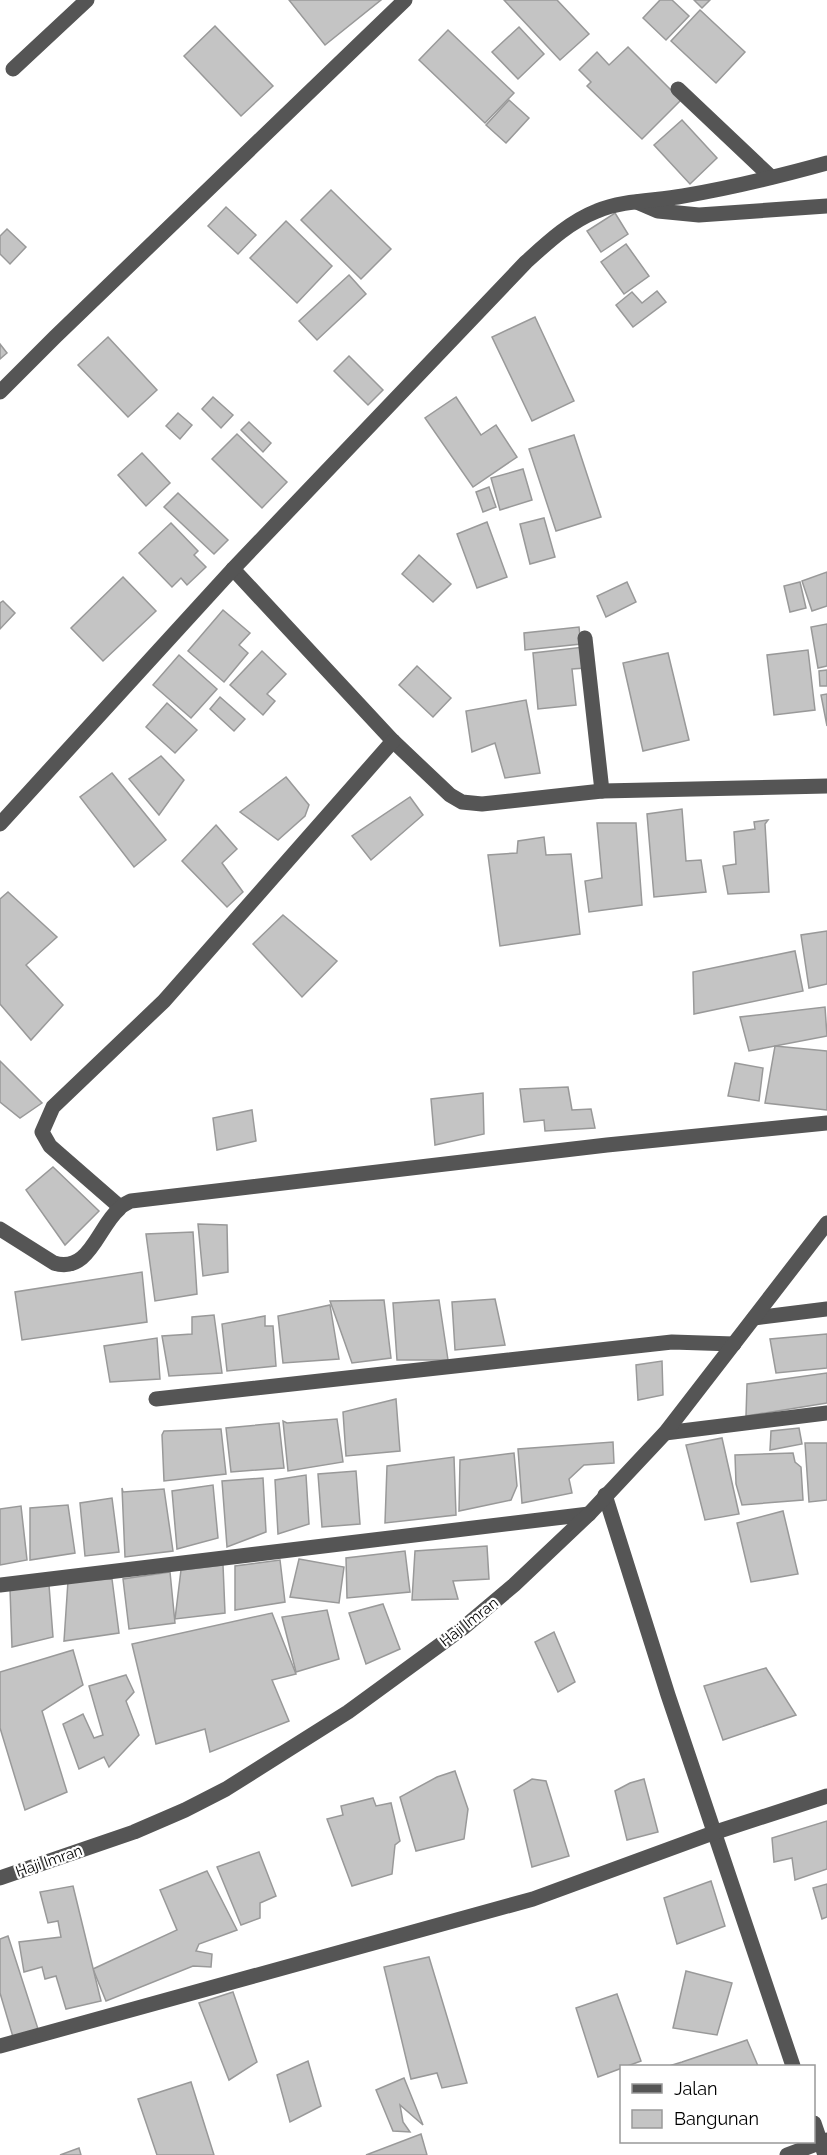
<svg xmlns="http://www.w3.org/2000/svg" width="827" height="2155" viewBox="0 0 827 2155" font-family="Raleway,sans-serif">
	<rect width="100%" height="100%" fill="#fff"/>
	<g fill="#c4c4c4" stroke="#999" stroke-width="1.5">
		<path d="M289,0H381L325,45Z"/>
		<path d="M504,0H557L589,34L560,60Z"/>
		<path d="M660,0H672L689,16L666,40L643,18Z"/>
		<path d="M694,0H710L702,8Z"/>
		<path d="M700,10L745,52L716,83L671,41Z"/>
		<path d="M215,26L273,86L241,116L184,56Z"/>
		<path d="M519,27L544,54L518,79L492,52Z"/>
		<path d="M448,30L514,93L485,123L419,60Z"/>
		<path d="M628,47L681,100L642,139L587,86L591,82L579,70L597,52L609,65Z"/>
		<path d="M509,100L529,118L506,143L486,125Z"/>
		<path d="M682,120L717,158L690,184L654,145Z"/>
		<path d="M331,190L391,249L361,279L301,220Z"/>
		<path d="M226,207L256,235L238,254L208,226Z"/>
		<path d="M615,213L628,234L601,252L587,231Z"/>
		<path d="M286,221L332,266L297,303L250,258Z"/>
		<path d="M7,229L26,247L10,264L0,254V236Z"/>
		<path d="M626,244L649,276L624,294L601,262Z"/>
		<path d="M349,275L366,294L317,340L299,321Z"/>
		<path d="M657,291L666,302L633,327L616,305L632,292L642,303Z"/>
		<path d="M535,317L574,401L532,421L492,337Z"/>
		<path d="M108,337L157,390L128,417L78,365Z"/>
		<path d="M0,344L7,353L0,359Z"/>
		<path d="M349,356L383,390L368,405L334,371Z"/>
		<path d="M213,397L233,415L221,428L202,409Z"/>
		<path d="M456,397L481,435L496,425L517,457L473,487L425,418Z"/>
		<path d="M178,413L192,425L180,439L166,426Z"/>
		<path d="M249,422L271,443L263,452L241,430Z"/>
		<path d="M237,434L287,482L262,508L212,459Z"/>
		<path d="M574,435L601,517L556,531L529,449Z"/>
		<path d="M142,453L170,483L146,506L118,475Z"/>
		<path d="M523,469L532,500L500,510L491,478Z"/>
		<path d="M489,487L496,507L483,512L476,492Z"/>
		<path d="M178,493L228,540L214,554L164,507Z"/>
		<path d="M544,518L555,557L530,564L520,524Z"/>
		<path d="M487,522L507,577L477,588L457,534Z"/>
		<path d="M171,523L198,551L194,555L206,567L187,585L181,578L172,587L139,553Z"/>
		<path d="M419,555L451,584L433,602L402,574Z"/>
		<path d="M827,572V606L812,611L802,581Z"/>
		<path d="M123,577L156,611L103,661L71,628Z"/>
		<path d="M627,582L636,602L606,617L597,596Z"/>
		<path d="M800,582L806,608L790,612L784,586Z"/>
		<path d="M3,601L15,613L0,629V603Z"/>
		<path d="M223,610L250,633L239,645L248,653L224,682L188,651Z"/>
		<path d="M827,624V666L818,668L811,627Z"/>
		<path d="M579,627L581,644L525,650L524,633Z"/>
		<path d="M584,647L586,668L572,669L576,705L538,709L533,653Z"/>
		<path d="M808,650L815,710L774,715L767,655Z"/>
		<path d="M262,651L286,674L267,694L275,701L263,715L230,685Z"/>
		<path d="M668,653L689,740L643,751L623,663Z"/>
		<path d="M179,655L217,689L191,718L153,685Z"/>
		<path d="M417,666L451,698L433,717L399,685Z"/>
		<path d="M827,670V686H820L819,671Z"/>
		<path d="M827,694V726L821,695Z"/>
		<path d="M220,697L245,719L234,731L210,709Z"/>
		<path d="M526,700L540,773L505,778L495,743L472,752L466,711Z"/>
		<path d="M167,703L197,730L175,753L146,727Z"/>
		<path d="M161,756L184,780L159,815L129,779Z"/>
		<path d="M112,773L166,840L134,867L80,797Z"/>
		<path d="M286,777L309,805L305,816L278,840L240,812Z"/>
		<path d="M410,797L423,815L371,860L352,836Z"/>
		<path d="M682,809L686,861L701,860L706,892L654,897L647,814Z"/>
		<path d="M768,820L765,824L769,892L728,894L723,866L736,864L734,832L755,829L754,822Z"/>
		<path d="M597,823H636L642,905L589,912L585,881L602,878Z"/>
		<path d="M216,825L237,849L222,863L243,892L227,907L182,861Z"/>
		<path d="M544,837L546,855L571,854L580,934L500,946L488,855L517,853L518,841Z"/>
		<path d="M8,892L57,937L26,965L63,1005L31,1040L0,1004V899Z"/>
		<path d="M283,915L337,961L302,997L253,944Z"/>
		<path d="M827,931V984L809,988L801,935Z"/>
		<path d="M795,951L803,991L694,1014L693,972Z"/>
		<path d="M825,1007L827,1036L749,1051L740,1017Z"/>
		<path d="M775,1046L827,1051V1110L765,1103Z"/>
		<path d="M0,1061L42,1103L20,1118L0,1102Z"/>
		<path d="M735,1063L763,1068L759,1101L728,1096Z"/>
		<path d="M568,1087L572,1110L591,1109L595,1128L545,1131L544,1120L524,1122L520,1089Z"/>
		<path d="M483,1093L484,1134L435,1145L431,1099Z"/>
		<path d="M252,1110L256,1141L217,1150L213,1118Z"/>
		<path d="M53,1167L99,1211L65,1245L26,1190Z"/>
		<path d="M198,1224L227,1225L228,1272L203,1276Z"/>
		<path d="M193,1232L197,1294L155,1301L146,1234Z"/>
		<path d="M142,1272L147,1322L22,1340L15,1292Z"/>
		<path d="M495,1299L505,1345L455,1350L452,1302Z"/>
		<path d="M384,1300L391,1358L352,1363L330,1301Z"/>
		<path d="M439,1300L448,1360H397L393,1303Z"/>
		<path d="M330,1305L339,1359L283,1363L278,1316Z"/>
		<path d="M214,1315L222,1373L169,1376L162,1336L192,1334V1317Z"/>
		<path d="M265,1316V1326H273L276,1366L227,1371L222,1324Z"/>
		<path d="M827,1334V1368L776,1373L770,1339Z"/>
		<path d="M157,1338L160,1379L110,1382L104,1346Z"/>
		<path d="M662,1361L663,1395L638,1400L636,1365Z"/>
		<path d="M827,1373V1403L746,1416L747,1384Z"/>
		<path d="M396,1399L400,1451L346,1456L343,1412Z"/>
		<path d="M337,1419L343,1462L288,1471L283,1421L287,1423Z"/>
		<path d="M279,1423L284,1468L231,1472L226,1428Z"/>
		<path d="M799,1428L802,1444L770,1450L771,1431Z"/>
		<path d="M221,1429L226,1474L164,1481L162,1435L164,1431Z"/>
		<path d="M722,1438L739,1514L705,1520L686,1445Z"/>
		<path d="M613,1442L614,1463L584,1465L569,1479L572,1493L522,1503L518,1449Z"/>
		<path d="M805,1443H827V1500L809,1502Z"/>
		<path d="M514,1453L517,1486L511,1500L459,1511L460,1460Z"/>
		<path d="M793,1453L795,1462L801,1467L803,1500L742,1505L736,1484L735,1455Z"/>
		<path d="M454,1457L456,1515L385,1523L387,1466Z"/>
		<path d="M356,1471L360,1524L322,1527L318,1474Z"/>
		<path d="M306,1475L309,1524L278,1534L275,1480Z"/>
		<path d="M263,1478L266,1532L227,1547L222,1481Z"/>
		<path d="M213,1485L218,1538L177,1549L172,1491Z"/>
		<path d="M122,1488L123,1492L164,1489L173,1551L125,1557Z"/>
		<path d="M112,1498L119,1552L85,1556L80,1503Z"/>
		<path d="M68,1505L75,1553L30,1560V1508Z"/>
		<path d="M21,1506L27,1560L0,1565V1509Z"/>
		<path d="M783,1511L798,1574L751,1582L737,1523Z"/>
		<path d="M487,1546L489,1579L453,1581L458,1599L412,1600L415,1551Z"/>
		<path d="M405,1551L410,1592L347,1598L346,1558Z"/>
		<path d="M299,1559L344,1567L339,1603L290,1597Z"/>
		<path d="M280,1560L285,1602L235,1610V1566Z"/>
		<path d="M223,1565L225,1613L175,1619L181,1570Z"/>
		<path d="M170,1572L175,1623L129,1629L123,1579Z"/>
		<path d="M112,1579L119,1633L64,1641L68,1581Z"/>
		<path d="M49,1585L53,1637L12,1647L10,1589Z"/>
		<path d="M383,1604L400,1649L366,1664L349,1613Z"/>
		<path d="M327,1610L339,1659L296,1672L282,1617Z"/>
		<path d="M272,1613L296,1674L272,1680L289,1721L210,1752L205,1729L156,1744L132,1644Z"/>
		<path d="M554,1632L575,1682L558,1692L535,1642Z"/>
		<path d="M73,1650L83,1685L42,1711L67,1792L25,1810L0,1728V1672Z"/>
		<path d="M766,1668L796,1715L723,1740L704,1686Z"/>
		<path d="M126,1675L134,1692L126,1701L139,1735L109,1767L104,1757L79,1769L63,1724L83,1714L94,1738L103,1735L89,1686Z"/>
		<path d="M455,1771L468,1809L464,1839L416,1851L400,1797L437,1777Z"/>
		<path d="M532,1779L546,1781L569,1856L532,1867L514,1790Z"/>
		<path d="M644,1779L658,1832L627,1840L615,1791L630,1783Z"/>
		<path d="M373,1798L376,1806L391,1803L400,1841L395,1845L392,1874L352,1886L327,1819L343,1815L341,1806Z"/>
		<path d="M827,1821V1869L795,1880L792,1858L774,1862L772,1838Z"/>
		<path d="M259,1852L276,1896L260,1903V1918L241,1925L217,1867Z"/>
		<path d="M207,1871L237,1930L199,1944L196,1951L212,1954L211,1967L193,1966L106,2001L93,1969L177,1930L160,1890Z"/>
		<path d="M711,1881L725,1926L677,1944L664,1898Z"/>
		<path d="M827,1884V1917L822,1919L813,1888Z"/>
		<path d="M73,1886L101,2001L66,2009L56,1976L45,1979L42,1967L24,1972L19,1942L61,1937L58,1921L48,1923L40,1892Z"/>
		<path d="M8,1936L38,2029L13,2037L0,1993V1939Z"/>
		<path d="M429,1957L467,2083L442,2088L437,2073L411,2079L384,1967Z"/>
		<path d="M686,1971L732,1983L717,2035L673,2028Z"/>
		<path d="M233,1992L257,2062L229,2080L199,2003Z"/>
		<path d="M617,1994L641,2061L598,2077L576,2008Z"/>
		<path d="M747,2040L758,2066H669L682,2062Z"/>
		<path d="M308,2061L321,2106L290,2122L277,2075Z"/>
		<path d="M404,2078L423,2125L400,2105L403,2122L410,2132L393,2131L376,2090Z"/>
		<path d="M191,2082L214,2155H157L138,2099Z"/>
		<path d="M421,2134L427,2155H366Z"/>
		<path d="M79,2148L81,2155H60Z"/>
	</g>
	<g fill="none" stroke-linecap="round" stroke-linejoin="round">
		<g stroke="#555" stroke-width="15">
			<path d="M13,69L87,0"/>
			<path d="M678,89L771,177"/>
			<path d="M637,202L658,211L699,215L827,206"/>
			<path d="M0,392L55,337L405,0"/>
			<path d="M233,569L393,741L450,795L462,802L482,804L602,791L827,786"/>
			<path d="M585,638L602,791"/>
			<path d="M0,824L233,569L526,262C547,243 569,222 597,211C623,200 655,201 683,196C731,188 780,176 827,163"/>
			<path d="M120,1207L50,1146L42,1132L53,1107L164,1001L393,741"/>
			<path d="M0,1229L54,1263C89,1274 98,1227 119,1209C122,1205 127,1203 131,1201L607,1145L827,1123"/>
			<path d="M754,1318L827,1309"/>
			<path d="M156,1399L672,1342L734,1344"/>
			<path d="M665,1433L827,1413"/>
			<path d="M605,1495L668,1695L793,2066"/>
			<path d="M0,1585L589,1514"/>
			<path d="M0,1878L134,1832L185,1810L226,1789L348,1712L463,1628L514,1585L589,1514L665,1433L827,1223"/>
			<path d="M0,2046L533,1899L713,1833L827,1796"/>
			<path d="M814,2123L825,2155"/>
			<path d="M787,2155L827,2140"/>
		</g>
	</g>
	<g text-anchor="middle" dominant-baseline="central" stroke-width="4.5" stroke-linejoin="round" paint-order="stroke">
		<g font-size="15" fill="#000" stroke="#fff">
			<text transform="translate(469 1622) rotate(-38)">Haji Imran</text>
			<text transform="translate(49 1861) rotate(-19)">Haji Imran</text>
		</g>
	</g>
	<rect x="620" y="2065" width="195" height="78" fill="#ffffff" stroke="#999999" stroke-width="1.5"/>
	<rect x="632" y="2084" width="30" height="9" fill="#555555" stroke="#999999" stroke-width="1.5"/>
	<text x="674" y="2095" font-size="18" fill="#000000">Jalan</text>
	<rect x="632" y="2110" width="30" height="18" fill="#c4c4c4" stroke="#999999" stroke-width="1.5"/>
	<text x="674" y="2125" font-size="18" fill="#000000">Bangunan</text>
</svg>
